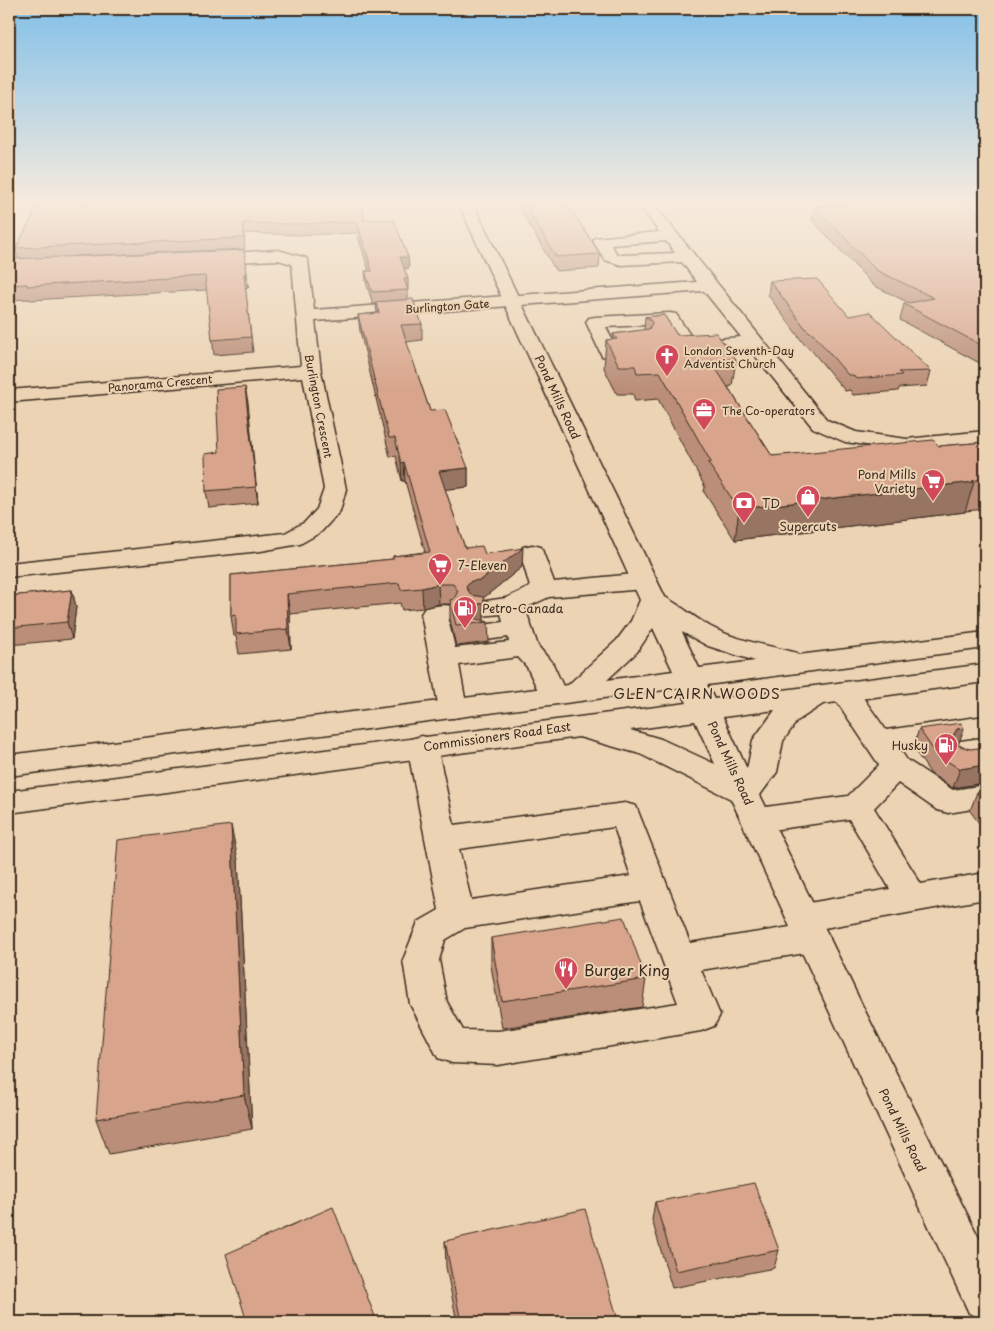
<svg xmlns="http://www.w3.org/2000/svg" width="994" height="1331" viewBox="0 0 994 1331" font-family="'Playpen Sans',sans-serif">
	<rect width="100%" height="100%" fill="#ebd3b3"/>
	<filter id="ink" filterUnits="userSpaceOnUse"><feTurbulence type="fractalNoise" baseFrequency=".02" numOctaves="2"/><feDisplacementMap in="SourceGraphic" scale="10" xChannelSelector="R" yChannelSelector="G"/><feConvolveMatrix kernelMatrix="1 2 1 2 8 2 1 2 1" color-interpolation-filters="sRGB"/></filter>
	<g filter="url(#ink)">
		<g fill="none" stroke-linecap="round" stroke-linejoin="round">
			<g stroke="#3b2a1e" stroke-width="3">
				<g id="minor">
					<path d="M637,202H652L827,420L856,432L907,439L985,431V443L907,451L845,442L813,428L749,348L689,353L682,351L665,324L606,327L615,346L638,344L645,346L647,350L645,354C632,357 615,359 602,356L600,352L586,322L589,318L595,317L670,313L676,314L694,341L741,337L704,291L315,321L321,371L346,489L340,511L321,532L300,544L261,551L9,577V563L285,533L305,522L317,509L324,489L303,377L9,402V390L301,366L292,264L278,260L208,263L202,261L200,258L202,255L278,250L306,258L308,261L314,310L697,282L682,262L621,265L605,260L593,241L595,238L659,232ZM666,241L675,253L622,255L617,254L611,245Z"/>
					<path d="M532,545L541,547L554,582L644,573L653,576L657,581L653,586L644,589L549,597L525,608L538,646L553,664L567,695L563,701L553,704L543,701L527,667L518,657L459,665L467,709L463,716L453,718L443,716L439,709L421,614L425,608C435,606 443,604 453,606L457,612L453,618L448,619L455,648L509,642L508,637L486,640L477,638L473,632L477,626L503,622L501,614L481,616L472,613L468,608L472,603L506,598L530,587L520,552L523,547Z"/>
					<path d="M844,682L854,685L886,730L985,716V736L899,748L907,760L953,790L985,785V807L948,813L937,810L898,783L874,808L921,884L985,873V899L824,928L830,938L824,948L812,952L701,970L720,1015L714,1026L701,1031L498,1065L452,1063L438,1058L410,1004L403,960L418,922L439,910L407,746L411,739L422,736L433,739L437,746L454,825L625,803L636,806L690,943L790,927L786,918L791,908L803,904L890,889L849,819L758,832L747,828L742,820L747,812L758,808L848,796L879,765L830,691L834,685ZM614,827L631,876L471,900L459,849ZM640,901L678,1003L498,1031L463,1030L447,1002L439,960L445,940L465,928Z"/>
				</g>
			</g>
			<g stroke="#3b2a1e" stroke-width="3">
				<path id="major" d="M458,202H472L665,597C681,606 695,618 711,627C738,641 767,645 797,653L798,655L985,632V648L707,685L714,699L985,664V682L823,704L797,721L783,741L777,772L760,795L866,1013L985,1250V1320L969,1313L731,799L640,754L579,737L9,813V791L687,703L680,688L9,776V755L568,685L617,640L631,621L640,600ZM653,628L673,671L607,680L637,652ZM682,632L708,646L755,661L699,668ZM775,710L753,740L747,769L723,717ZM695,721L715,764L661,739L630,730Z"/>
			</g>
			<use href="#minor" fill="#ebd3b3" fill-rule="evenodd"/>
			<use href="#major" fill="#ebd3b3" fill-rule="evenodd"/>
		</g>
		<g fill="#ba8e78" stroke="#3b2a1e">
			<path d="M516,202H566L600,254L599,268L556,271Z"/>
			<path d="M827,202H967L985,218V366L900,320L904,304L909,303L873,285L812,220L814,206L830,205Z"/>
			<path d="M32,218L364,220L408,257L409,268H404L408,279V299L422,324V340L406,342L430,411L468,468V487L445,489L465,548L485,554L522,567L483,598L484,621L488,622L489,642L456,646L450,620V604H439L423,608L402,610L400,603L290,614L291,649L239,654L236,636H234L231,616V575L393,559V556L425,552L405,481H402L396,456L390,457L360,331L358,315L377,313L376,304H373L366,282L365,271H369L357,233L299,235L244,233L245,249L76,256L246,263L248,287L245,288L253,352L214,355L207,290L30,300V299L10,300L9,295V259H18L16,248Z"/>
			<path d="M770,281L849,316L931,371L927,386L899,388L898,391L853,395L850,390L845,391L812,351L804,344L768,295Z"/>
			<path d="M664,315L677,335L736,359L732,386L728,387L772,456L939,446L985,442V509L966,511L965,512L735,540L704,492L705,487L658,399L635,401L633,394H617L604,368L606,340L613,339V334L644,330L645,317Z"/>
			<path d="M245,387L258,503L209,508L206,491L219,452Z"/>
			<path d="M72,590L76,607L72,639L9,645V596Z"/>
			<path d="M919,729L958,745L970,749L983,783L953,788L931,774L913,748Z"/>
			<path d="M985,791V831L970,811L977,792Z"/>
			<path d="M238,860L252,1129L109,1154L96,1119Z"/>
			<path d="M491,938L646,979L642,1007L502,1028L491,966Z"/>
			<path d="M655,1202L779,1250L774,1268L672,1288L652,1220Z"/>
			<path d="M445,1241L617,1322H457L446,1267Z"/>
		</g>
		<g fill="#977462" stroke="#3b2a1e">
			<path d="M244,250L246,263L248,287L246,274Z"/>
			<path d="M400,257H408L409,268L401,269Z"/>
			<path d="M245,387L248,402L258,503L256,487Z"/>
			<path d="M404,462L405,481H402L401,463Z"/>
			<path d="M468,468V487L440,490L439,471Z"/>
			<path d="M974,482L965,512L735,540L739,509Z"/>
			<path d="M523,548L522,567L481,600L472,601L466,587L471,581Z"/>
			<path d="M438,584L439,604L423,608L422,588Z"/>
			<path d="M72,590L76,607L72,639L67,622Z"/>
			<path d="M287,594L290,614L291,649L288,629Z"/>
			<path d="M484,603V622L471,624V613L475,605Z"/>
			<path d="M964,728L958,746L953,736L957,729Z"/>
			<path d="M985,765V778L983,783L953,788L960,769Z"/>
			<path d="M231,825L238,860L252,1129L244,1095Z"/>
			<path d="M618,1320L617,1322H607Z"/>
		</g>
		<g fill="#d8a58c" stroke="#3b2a1e">
			<path d="M36,202H363L364,220L389,219V221L394,220L408,257H400L408,279H404L408,290L372,292L365,271H372L357,222L298,224L243,223L244,238L16,248L32,218Z"/>
			<path d="M524,202H566L600,254L556,257Z"/>
			<path d="M845,202H967L985,218V347L904,304L934,298L876,270L814,206L846,204Z"/>
			<path d="M244,250L246,274H244L251,337L212,340L205,276L27,286V284L9,285V259Z"/>
			<path d="M817,279L849,316L870,312L931,371L899,372L902,375L856,379L853,375H848L815,336L806,329L770,281Z"/>
			<path d="M413,299L422,324L401,325L430,411L445,410L468,468L439,471L465,548L482,546L485,554L523,548L481,580L471,581L466,587L471,595L483,597L484,603L475,605L471,613L476,619L488,622L456,625L450,600L454,599L458,591L453,584H438L422,588L401,590L399,583L287,594L288,629L236,634V615L231,616V575L393,559V556L430,552L404,462L401,463L395,438H389L358,315L379,313L376,302Z"/>
			<path d="M664,315L677,335L716,333L736,359L711,361L772,456L933,440L939,446L985,442V479L972,481L974,482L739,509L708,463L711,462L660,372L637,373L635,366H619L606,340L617,339L613,334L649,329L652,323L650,319L645,317Z"/>
			<path d="M245,387L256,487L206,491L205,454L219,452L216,389Z"/>
			<path d="M72,590L67,622L9,628V596Z"/>
			<path d="M961,723L964,728L957,729L953,736L957,745L970,749L978,748L985,758V765L960,769L937,755L919,729Z"/>
			<path d="M985,791V804L977,792Z"/>
			<path d="M231,825L244,1095L96,1119L118,840Z"/>
			<path d="M624,917L646,979L502,1001L491,938Z"/>
			<path d="M754,1183L779,1250L676,1271L655,1202Z"/>
			<path d="M333,1207L377,1322H247L226,1254Z"/>
			<path d="M585,1209L618,1320L607,1322H461L445,1241Z"/>
		</g>
	</g>
	<linearGradient id="sky" x2="0" y2="1"><stop stop-color="#82c0e9"/><stop offset="0.52" stop-color="#f6ebdd"/><stop offset="1" stop-color="#f6ebdd" stop-opacity="0"/></linearGradient>
	<rect width="994" height="389" fill="url(#sky)"/>
	<defs>
		<g id="church-pin" transform="scale(1.25)"><path d="M0 17L-7.5 6A9.5 9.5 0 1 1 7.5 6Z" fill="#d1495b" stroke="#ebd3b3"/><path d="M-1.2-6h2.4v3.5h3.3v2.4h-3.3V6h-2.4V-.1h-3.3v-2.4h3.3Z" fill="#fff"/></g>
		<g id="office-pin" transform="scale(1.25)"><path d="M0 17L-7.5 6A9.5 9.5 0 1 1 7.5 6Z" fill="#d1495b" stroke="#ebd3b3"/><path d="M-6-3h4V-5.5h4V-3h4V5H-6ZM-1-4.5V-3h2v-1.5ZM-6 0V1H6V0Z" fill="#fff"/></g>
		<g id="supermarket-pin" transform="scale(1.25)"><path d="M0 17L-7.5 6A9.5 9.5 0 1 1 7.5 6Z" fill="#d1495b" stroke="#ebd3b3"/><path d="M-6-5.5h2.5l.6 2H6L4.5 2H-2.5L-4.4-4H-6ZM-1.5 3.2a1.3 1.3 0 1 0 .1 0ZM3 3.2a1.3 1.3 0 1 0 .1 0Z" fill="#fff"/></g>
		<g id="shop-pin" transform="scale(1.25)"><path d="M0 17L-7.5 6A9.5 9.5 0 1 1 7.5 6Z" fill="#d1495b" stroke="#ebd3b3"/><path d="M-5-2.5h2.3a2.7 3.5 0 0 1 5.4 0H5L5.5 6h-11ZM-1.5-2.5h3a1.5 2.3 0 0 0-3 0Z" fill="#fff"/></g>
		<g id="bank-pin" transform="scale(1.25)"><path d="M0 17L-7.5 6A9.5 9.5 0 1 1 7.5 6Z" fill="#d1495b" stroke="#ebd3b3"/><path d="M-6-4H6V4H-6ZM0-2.3a2.3 2.3 0 1 0 0 4.6a2.3 2.3 0 1 0 0-4.6Z" fill="#fff"/></g>
		<g id="fuel-pin" transform="scale(1.25)"><path d="M0 17L-7.5 6A9.5 9.5 0 1 1 7.5 6Z" fill="#d1495b" stroke="#ebd3b3"/><path d="M-5.5-6h7V0h2V4h1.3V-2.5L3-4.5l.8-.8L6-3V5H2.5V1h-1V6h-7ZM-4.2-4.7v3.2H.2V-4.7Z" fill="#fff"/></g>
		<g id="restaurant-pin" transform="scale(1.25)"><path d="M0 17L-7.5 6A9.5 9.5 0 1 1 7.5 6Z" fill="#d1495b" stroke="#ebd3b3"/><path d="M-5-6h1v4h1v-4h1v4h1v-4h1v5L-1.5 .5V6h-2V.5L-5-1ZM5-6V6H3V1.5H1.5Q1.5-4 5-6Z" fill="#fff"/></g>
	</defs>
	<g fill-rule="evenodd">
		<use href="#church-pin" x="667" y="356"/>
		<use href="#office-pin" x="704" y="410"/>
		<use href="#supermarket-pin" x="933" y="481"/>
		<use href="#shop-pin" x="808" y="497"/>
		<use href="#bank-pin" x="744" y="503"/>
		<use href="#supermarket-pin" x="440" y="565"/>
		<use href="#fuel-pin" x="465" y="608"/>
		<use href="#fuel-pin" x="946" y="745"/>
		<use href="#restaurant-pin" x="566" y="969"/>
	</g>
	<g text-anchor="middle" dominant-baseline="central" stroke-width="4" stroke-linejoin="round" paint-order="stroke">
		<g font-size="11" fill="#3b2a1e" stroke="#ebd3b3">
			<text transform="translate(447 306) rotate(-4)">Burlington Gate</text>
			<text transform="translate(160 383) rotate(-5)">Panorama Crescent</text>
			<text transform="translate(319 406) rotate(79)">Burlington Crescent</text>
		</g>
		<g font-size="11" fill="#3b2a1e" stroke="#ebd3b3" text-anchor="start">
			<text x="684" y="350">London Seventh-Day<tspan x="684" dy="13">Adventist Church</tspan></text>
			<text x="722" y="410">The Co-operators</text>
		</g>
		<g font-size="12" fill="#3b2a1e" stroke="#ebd3b3">
			<text transform="translate(558 397) rotate(65)">Pond Mills Road</text>
			<text transform="translate(497 736) rotate(-8)">Commissioners Road East</text>
			<text transform="translate(731 763) rotate(65)">Pond Mills Road</text>
			<text transform="translate(903 1130) rotate(64)">Pond Mills Road</text>
		</g>
		<g font-size="12" fill="#3b2a1e" stroke="#ebd3b3" text-anchor="start">
			<text x="916" y="474" text-anchor="end">Pond Mills<tspan x="916" dy="14">Variety</tspan></text>
			<text x="762" y="503">TD</text>
			<text x="808" y="526" text-anchor="middle">Supercuts</text>
			<text x="458" y="565">7-Eleven</text>
			<text x="482" y="608">Petro-Canada</text>
			<text x="928" y="745" text-anchor="end">Husky</text>
		</g>
		<g font-size="14" letter-spacing="1" fill="#3b2a1e" stroke="#ebd3b3">
			<text x="697" y="693">GLEN CAIRN WOODS</text>
		</g>
		<g font-size="15" fill="#3b2a1e" stroke="#ebd3b3" text-anchor="start">
			<text x="584" y="969">Burger King</text>
		</g>
	</g>
	<rect width="994" height="1331" fill="none" stroke="#ebd3b3" stroke-width="30"/>
	<rect x="15" y="15" width="964" height="1301" fill="none" stroke="#3b2a1e" stroke-width="2" filter="url(#ink)"/>
</svg>
